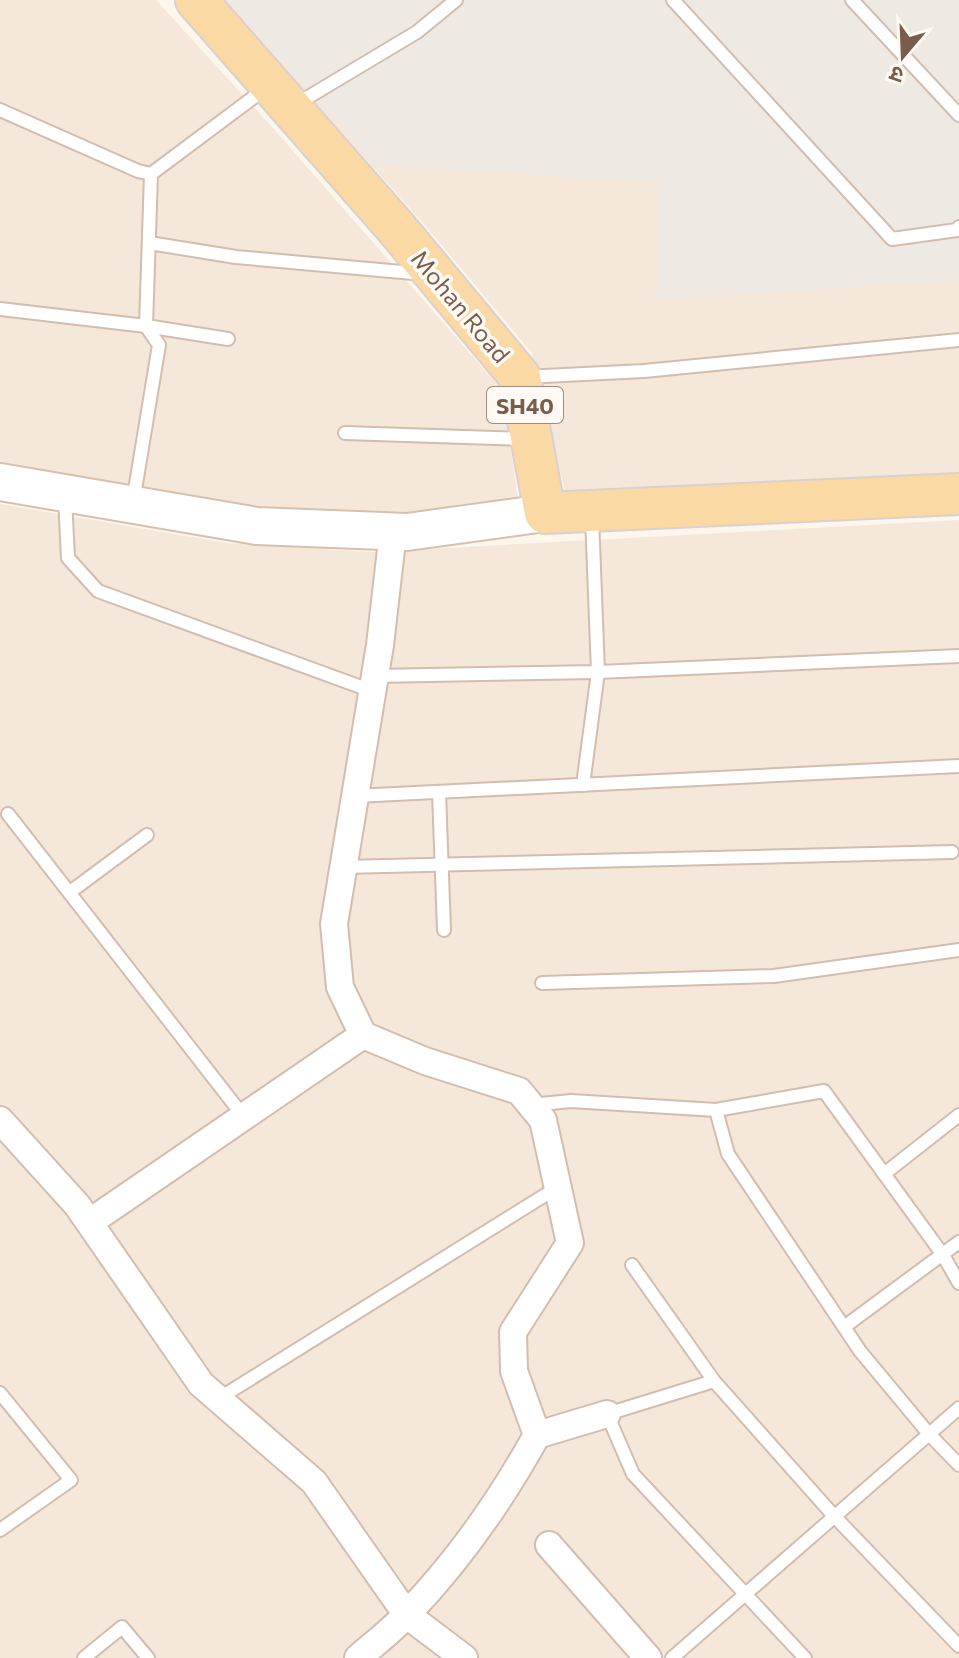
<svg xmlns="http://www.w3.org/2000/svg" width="959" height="1658" viewBox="0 0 959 1658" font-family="Commissioner,'Noto Sans Devanagari',sans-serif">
	<rect width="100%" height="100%" fill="#fdf6ec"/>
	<g fill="#f5e8da">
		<path d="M0,0H156L272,127L503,391L518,500L472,514L254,513L0,469Z"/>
		<path d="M223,0H959V473L565,492L532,353L422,222Z"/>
		<path d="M0,504L227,543L372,552L959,520V1658H0Z"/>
	</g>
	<path fill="#efe9e4" d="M226,0H959V280L657,299V182L377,165Z"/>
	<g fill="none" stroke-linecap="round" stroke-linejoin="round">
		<g stroke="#d1beb0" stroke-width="16">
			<g id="lane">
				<path d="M673,0L892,239L957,230L959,227"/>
				<path d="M852,0L959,115"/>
				<path d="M295,105L417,32L456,0"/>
				<path d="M0,110L138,171L151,174"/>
				<path d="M149,243L236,257L424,274"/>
				<path d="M0,309L146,326L228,339"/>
				<path d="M524,377L644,371L959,340"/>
				<path d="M345,433L524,439"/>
				<path d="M65,498L68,558L98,591L372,691"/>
				<path d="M133,502L159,345L146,326L151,174L266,88"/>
				<path d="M375,676L598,672L959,656"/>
				<path d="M583,785L598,672L592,517"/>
				<path d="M439,792L444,930"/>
				<path d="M355,796L959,766"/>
				<path d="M8,814L244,1117"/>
				<path d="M343,867L952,852"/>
				<path d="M70,892L147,835"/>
				<path d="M542,983L774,976L959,950"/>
				<path d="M531,1105L571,1101L716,1110L824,1091L943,1255L959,1283"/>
				<path d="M716,1110L728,1154L860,1351L929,1434L959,1465"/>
				<path d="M884,1174L959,1115"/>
				<path d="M632,1265L714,1381L834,1516L959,1646"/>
				<path d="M844,1327L959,1242"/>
				<path d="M714,1381L607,1414L633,1474L805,1658"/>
				<path d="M0,1393L71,1480L0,1530"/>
				<path d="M218,1399L558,1187"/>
				<path d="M84,1658L122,1627L148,1658"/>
				<path d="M672,1658L959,1408"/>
			</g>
		</g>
		<g stroke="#d1beb0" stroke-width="30">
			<g id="street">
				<path d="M0,1120L77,1205L201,1384L314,1482L407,1615L464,1658"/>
				<path d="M90,1222L363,1035"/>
				<path d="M537,1435L607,1414"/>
				<path d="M549,1545L648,1658"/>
				<path d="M358,1658C375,1643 394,1629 409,1612C459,1560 502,1498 537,1435L514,1371L513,1332L570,1243L543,1120L519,1091L425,1061L363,1035L340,987L334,924L380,645L393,532"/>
			</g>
		</g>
		<g stroke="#d6c0b0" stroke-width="40">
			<path id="secondary" d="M0,482L257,526L407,532L545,513"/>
		</g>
		<g stroke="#dad1cd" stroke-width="44">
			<path id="primary" d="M196,0L398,230L520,377L545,513L959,494"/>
		</g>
		<use href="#lane" stroke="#fff" stroke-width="12"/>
		<use href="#street" stroke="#fff" stroke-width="26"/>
		<use href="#secondary" stroke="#fff" stroke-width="36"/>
		<use href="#primary" stroke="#fbd9a5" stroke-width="40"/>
	</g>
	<g text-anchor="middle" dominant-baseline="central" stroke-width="7" stroke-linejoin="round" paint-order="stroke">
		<rect fill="#fffaf3" stroke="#a28b7f" stroke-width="2" x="487" y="387" width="76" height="36" rx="6"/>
		<g font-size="22" font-weight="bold" fill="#7a5c4d">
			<text x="525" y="405">SH40</text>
		</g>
		<g font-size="24" fill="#7a5c4d" stroke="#fffaf3">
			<text transform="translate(461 306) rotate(50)">Mohan Road</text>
		</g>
	</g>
	<g transform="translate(903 56) rotate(199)" stroke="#fffaf3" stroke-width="6" paint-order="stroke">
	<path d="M0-6L14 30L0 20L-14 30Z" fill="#7a5c4d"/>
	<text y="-12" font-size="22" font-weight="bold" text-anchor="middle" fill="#7a5c4d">उ</text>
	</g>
</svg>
